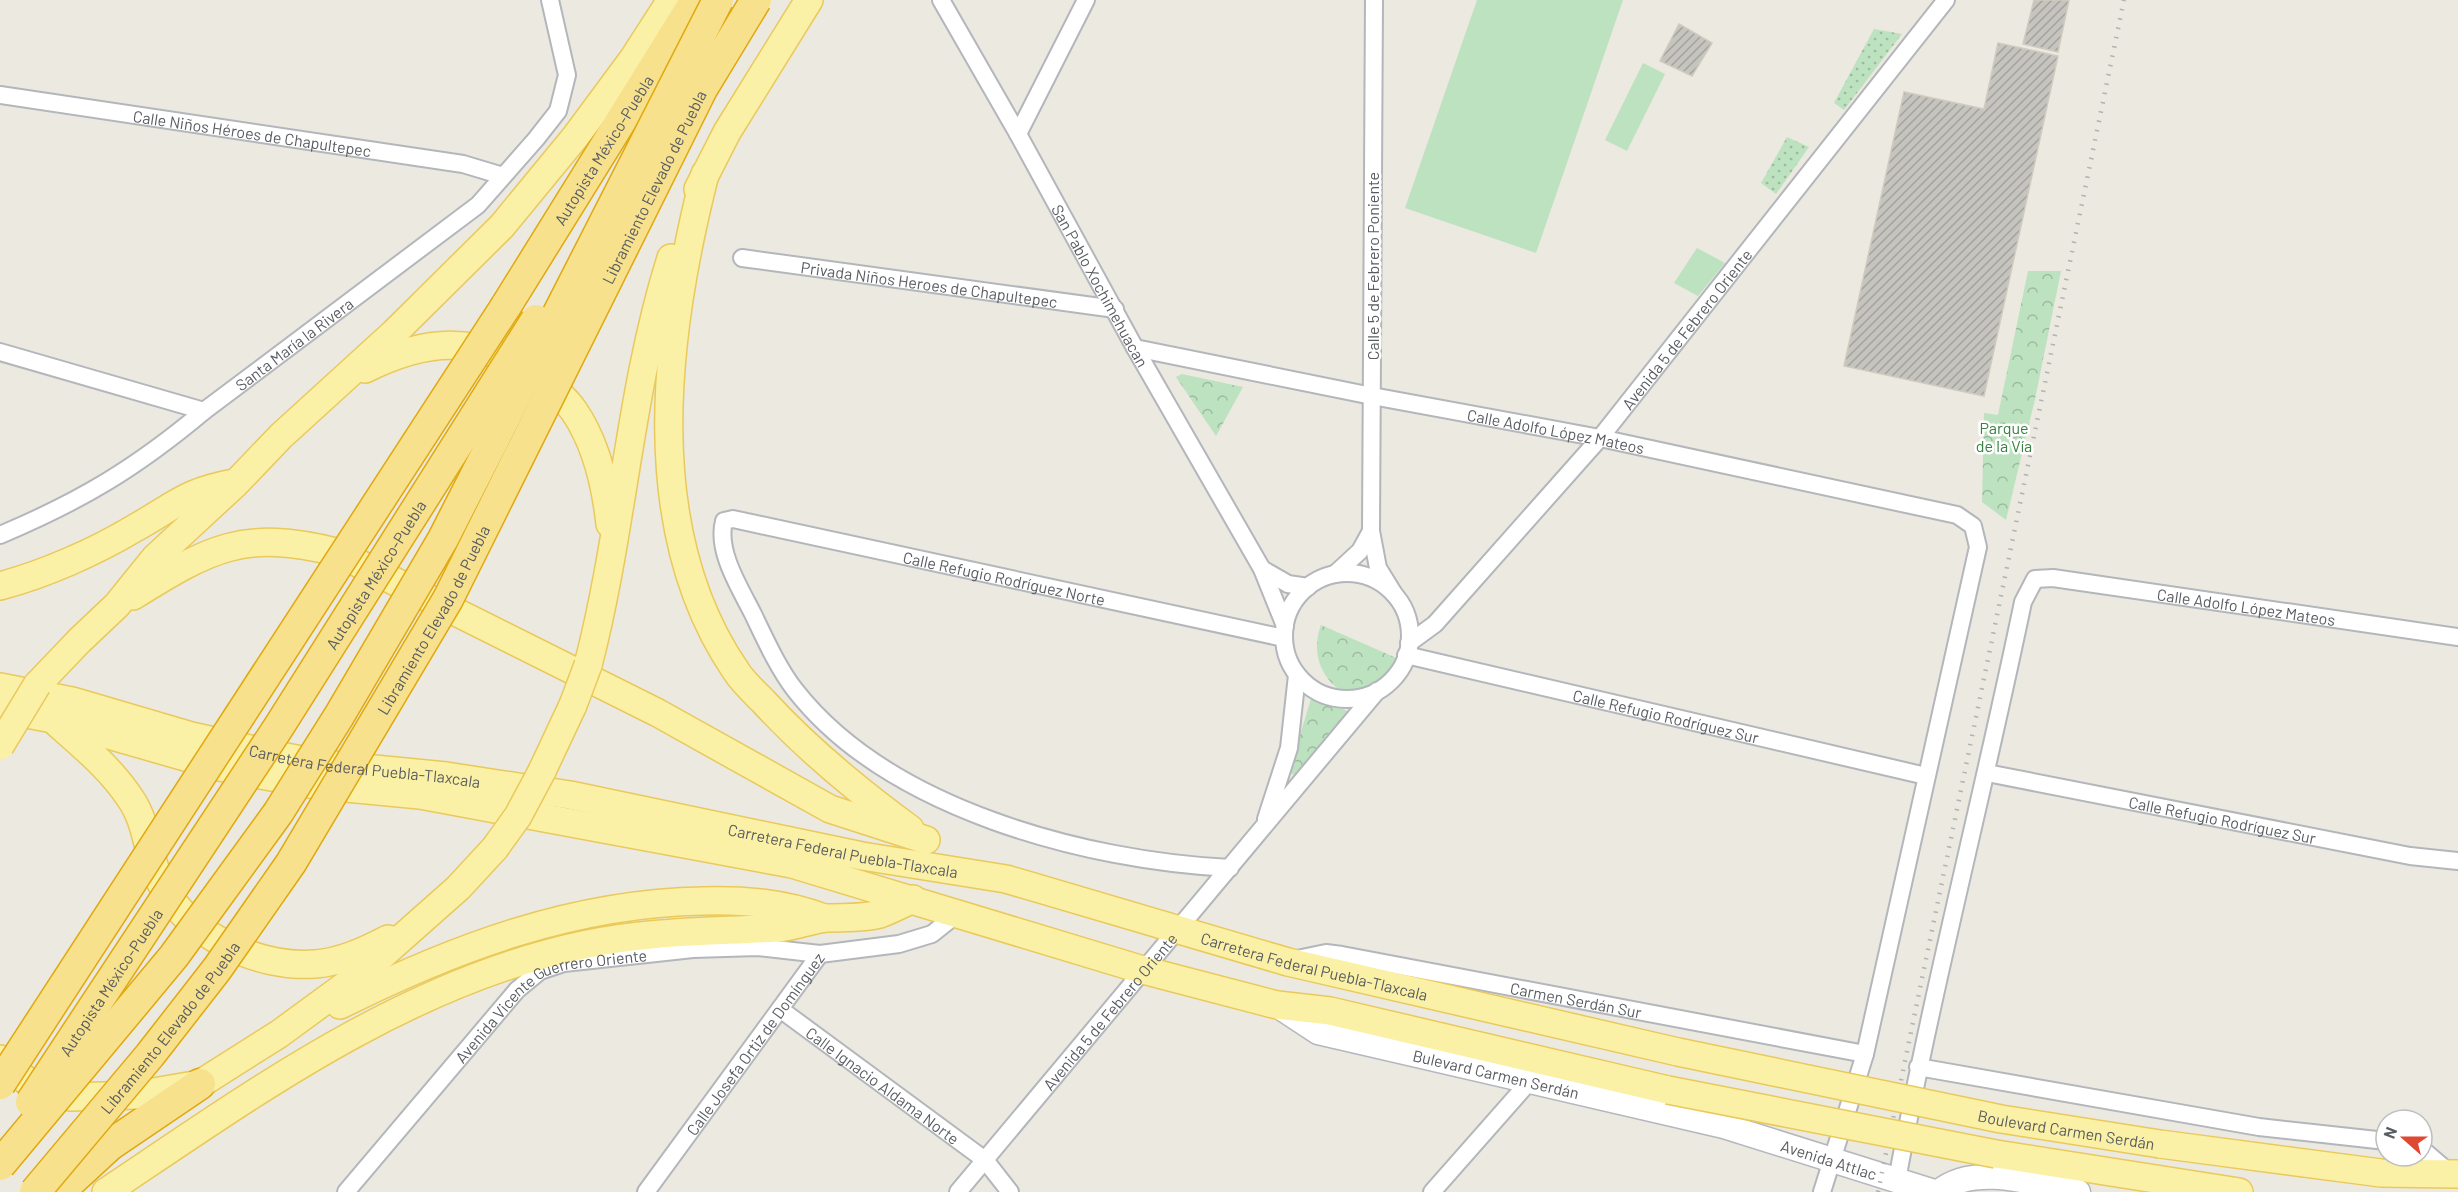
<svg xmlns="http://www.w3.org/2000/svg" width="2458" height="1192" viewBox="0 0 2458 1192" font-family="Barlow,sans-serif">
	<defs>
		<pattern id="park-crowns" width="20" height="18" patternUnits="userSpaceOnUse" patternTransform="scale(1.5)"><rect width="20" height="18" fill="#bde2bf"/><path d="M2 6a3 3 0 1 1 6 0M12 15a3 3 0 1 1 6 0" fill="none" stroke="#9dba9f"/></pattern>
		<pattern id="garden-dots" width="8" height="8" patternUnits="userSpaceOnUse" patternTransform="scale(1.5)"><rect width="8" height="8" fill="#bde2bf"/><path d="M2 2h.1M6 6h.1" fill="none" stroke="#9dba9f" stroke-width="1.8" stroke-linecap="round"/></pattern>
		<pattern id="building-hatch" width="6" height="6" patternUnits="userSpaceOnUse" patternTransform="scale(1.5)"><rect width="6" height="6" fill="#c6c4be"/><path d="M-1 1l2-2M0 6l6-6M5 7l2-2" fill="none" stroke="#a4a29e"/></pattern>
	</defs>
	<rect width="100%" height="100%" fill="#ebe9e0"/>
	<g fill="#bde2bf">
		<path d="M1477,0H1623L1536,253L1405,208Z"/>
		<path d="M1643,63L1665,74L1627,151L1605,140Z"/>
		<path d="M1697,248L1725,263L1698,296L1674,283Z"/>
	</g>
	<g fill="url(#park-crowns)">
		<path d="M2028,271H2061L2035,399L2006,520L1982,502L1984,413L1998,415Z"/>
		<path d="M1182,374L1243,387L1216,436L1176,377Z"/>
		<path d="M1321,625L1401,660C1388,682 1373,690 1349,696C1322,682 1310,654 1321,625Z"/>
		<path d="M1313,692L1354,715L1300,779L1289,772Z"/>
	</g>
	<g fill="url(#garden-dots)">
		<path d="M1874,29L1902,34L1844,110L1834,103Z"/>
		<path d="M1787,137L1809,147L1776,194L1761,183Z"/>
	</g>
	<g fill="url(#building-hatch)" stroke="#d0cbbf" stroke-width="1.5">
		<path d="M2034,0H2069L2058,52L2023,44Z"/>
		<path d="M1679,24L1712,43L1692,76L1660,61Z"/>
		<path d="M1998,43L2058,56L1984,396L1844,366L1904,92L1984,109Z"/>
	</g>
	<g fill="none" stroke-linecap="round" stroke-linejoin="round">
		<g stroke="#b3b6bb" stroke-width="20">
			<g id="street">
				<path id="s1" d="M941,0L1018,134L1135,348L1262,569L1285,626"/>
				<path d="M1374,0L1371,531L1378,568L1394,594"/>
				<path id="s2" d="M0,95L463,164L503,176"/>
				<path d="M1018,134L1086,0"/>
				<path id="s3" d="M742,258L1115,309"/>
				<path id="s4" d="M1135,348L1372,396L1600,438L1957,515L1973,526L1978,547L1865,1054L1822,1192"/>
				<path d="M0,352L204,411"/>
				<path id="s5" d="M0,535C81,501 136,468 204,411L478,205L536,139L558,111L567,75L550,0"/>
				<path d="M1262,569L1288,584L1308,587"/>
				<circle cx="1347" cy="636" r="63"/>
				<path d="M1335,574L1360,551L1371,531"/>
				<path id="s6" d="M1409,643L1435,624L1600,438L1946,0"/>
				<path id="s7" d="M1406,655L1926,776"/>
				<path id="s8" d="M1987,773L2410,856L2458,861"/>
				<path d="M1266,819L1289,748L1297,675"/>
				<path id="s9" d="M1230,868C1086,861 888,809 795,690C778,668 765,639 753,614C740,588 716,551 724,521L733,519L1284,638"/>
				<path id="s10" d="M1297,959L1326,953L1342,955L1865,1054"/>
				<path id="s11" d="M780,1009L985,1160L1010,1192"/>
				<path d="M1918,1067L2259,1127L2386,1141"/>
				<path d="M2422,1149L2451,1174"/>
				<path id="s12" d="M1897,1180C1933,986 1983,795 2023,602L2035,579L2053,578L2458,637"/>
				<path id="s13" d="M346,1192L517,990L540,971L564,963L693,949L758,947L820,954L899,944L932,934L957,914"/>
				<path id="s14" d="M646,1192L820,954"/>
				<path id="s15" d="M958,1192L1377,691"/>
				<path d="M1432,1192L1529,1082"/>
			</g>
		</g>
		<g stroke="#b4b7bd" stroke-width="27">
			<g id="secondary">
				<path id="s16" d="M1277,1005L1318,1032L1724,1126L1934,1192"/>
				<path d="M1939,1192C1975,1162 2037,1184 2078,1192"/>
			</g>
		</g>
		<g stroke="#eac95b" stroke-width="30">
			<g id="primary">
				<path d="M705,174C665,331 638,528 736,671C743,682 754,692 763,701C807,749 858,791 910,829"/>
				<path d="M698,189L727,132L809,0"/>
				<path d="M365,369C425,339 476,334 533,374C548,385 563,395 574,411C596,443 606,487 610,524"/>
				<path d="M0,586C45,574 95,552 135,528C176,505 185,492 234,483"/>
				<path d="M133,596C210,548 244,529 336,552L658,713L830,809L926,840"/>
				<path d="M588,665C623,531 629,391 671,258"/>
				<path d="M37,685L79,641L117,605L155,558L236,483L281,436L394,333L502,226L576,136L633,59L671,0"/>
				<path id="s17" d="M0,687L72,701L191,736L286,757L323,764L446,776L570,795L862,856L1006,879L1288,962L1678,1052"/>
				<path d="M0,709L53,719L220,767L255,774L315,785L420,795L792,864L1143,970L1277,1005L1330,1011L1668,1090"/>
				<path d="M57,723C83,746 111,769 130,798C148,823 147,856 161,883C188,936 258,968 315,964C341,962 365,951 388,939"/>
				<path d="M542,771L573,705"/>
				<path d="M340,1005C454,948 574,903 703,901C746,900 784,903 824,918"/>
				<path d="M0,1059L27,1081L56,1094L71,1097L136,1095L200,1084L279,1034L361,974L458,888L495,848"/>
				<path d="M2160,1144L2381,1173L2458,1174"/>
				<path d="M1996,1154L2239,1192"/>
				<path d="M106,1192C254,1093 405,983 583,945C647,931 711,932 777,928C793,927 809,920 826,918C844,917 862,919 880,914C891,910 902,904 913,899"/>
			</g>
		</g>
		<g stroke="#e1a80b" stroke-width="33">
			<g id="highway">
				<path id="s18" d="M506,306L696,0"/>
				<path d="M59,1192L110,1145L200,1084"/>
			</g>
		</g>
		<use href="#street" stroke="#fff" stroke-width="16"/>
		<use href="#secondary" stroke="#fff" stroke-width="24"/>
		<use href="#primary" stroke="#fbf1a6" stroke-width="27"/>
		<use href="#highway" stroke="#f7e18c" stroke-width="30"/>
		<path stroke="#b1b2b2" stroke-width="4.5" stroke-dasharray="1.5 8" stroke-linecap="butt" d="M1878,1192L2124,0"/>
		<g stroke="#eac95b" stroke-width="30" stroke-linecap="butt">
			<g id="primary-bridge">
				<path d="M573,705L588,665"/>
				<path d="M0,746L37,685"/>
				<path d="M495,848L518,816L542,771"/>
				<path id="s19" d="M1678,1052L2001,1119L2160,1144"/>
				<path d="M1668,1090L1996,1154"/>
			</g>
		</g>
		<g stroke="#e1a80b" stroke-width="33" stroke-linecap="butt">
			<g id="highway-bridge">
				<path d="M0,1084L506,306"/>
				<path id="s20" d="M31,1102L278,728L536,320"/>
				<path d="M0,1165L174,956L278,813L339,716L443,539L718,0"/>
				<path id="s21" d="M35,1192L150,1055L217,969L291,863L448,599L702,89L756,0"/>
			</g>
		</g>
		<use href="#primary-bridge" stroke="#fbf1a6" stroke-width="27"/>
		<use href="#highway-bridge" stroke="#f7e18c" stroke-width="30"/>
	</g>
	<g text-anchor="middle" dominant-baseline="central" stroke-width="5" stroke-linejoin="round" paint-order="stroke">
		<g font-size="16" fill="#595c61" stroke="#fff">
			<text stroke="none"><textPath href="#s2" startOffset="255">Calle Niños Héroes de Chapultepec</textPath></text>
			<text stroke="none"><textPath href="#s18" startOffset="184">Autopista México-Puebla</textPath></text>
			<text stroke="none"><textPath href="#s21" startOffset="1185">Libramiento Elevado de Puebla</textPath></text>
			<text transform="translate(1372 266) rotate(-90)">Calle 5 de Febrero Poniente</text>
			<text stroke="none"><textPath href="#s3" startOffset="189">Privada Niños Heroes de Chapultepec</textPath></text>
			<text stroke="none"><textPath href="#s1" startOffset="327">San Pablo Xochimehuacan</textPath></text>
			<text stroke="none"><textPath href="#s6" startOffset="420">Avenida 5 de Febrero Oriente</textPath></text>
			<text stroke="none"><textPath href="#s5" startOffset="352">Santa María la Rivera</textPath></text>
			<text stroke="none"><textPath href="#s4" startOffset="429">Calle Adolfo López Mateos</textPath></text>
			<text stroke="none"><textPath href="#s20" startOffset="630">Autopista México-Puebla</textPath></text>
			<text stroke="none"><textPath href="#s9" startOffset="956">Calle Refugio Rodríguez Norte</textPath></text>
			<text stroke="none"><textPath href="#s12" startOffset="831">Calle Adolfo López Mateos</textPath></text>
			<text stroke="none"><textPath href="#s21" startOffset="699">Libramiento Elevado de Puebla</textPath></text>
			<text stroke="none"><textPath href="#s7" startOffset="267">Calle Refugio Rodríguez Sur</textPath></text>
			<text stroke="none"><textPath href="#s17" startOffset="374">Carretera Federal Puebla-Tlaxcala</textPath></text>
			<text stroke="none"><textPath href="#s8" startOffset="240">Calle Refugio Rodríguez Sur</textPath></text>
			<text stroke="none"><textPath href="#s17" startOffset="860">Carretera Federal Puebla-Tlaxcala</textPath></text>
			<text stroke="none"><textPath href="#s17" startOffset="1346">Carretera Federal Puebla-Tlaxcala</textPath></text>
			<text stroke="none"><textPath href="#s20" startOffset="144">Autopista México-Puebla</textPath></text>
			<text stroke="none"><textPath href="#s10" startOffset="284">Carmen Serdán Sur</textPath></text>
			<text stroke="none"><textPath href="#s13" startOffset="288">Avenida Vicente Guerrero Oriente</textPath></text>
			<text stroke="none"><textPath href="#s15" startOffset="236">Avenida 5 de Febrero Oriente</textPath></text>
			<text stroke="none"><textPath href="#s21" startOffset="213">Libramiento Elevado de Puebla</textPath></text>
			<text stroke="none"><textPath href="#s14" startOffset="184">Calle Josefa Ortiz de Domínguez</textPath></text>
			<text stroke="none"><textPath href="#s16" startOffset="232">Bulevard Carmen Serdán</textPath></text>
			<text stroke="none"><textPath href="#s11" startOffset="128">Calle Ignacio Aldama Norte</textPath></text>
			<text stroke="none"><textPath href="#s19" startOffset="396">Boulevard Carmen Serdán</textPath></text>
			<text stroke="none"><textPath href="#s16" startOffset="576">Avenida Attlac</textPath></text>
		</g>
		<g font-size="16" fill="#38813f" stroke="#fff">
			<text x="2004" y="427">Parque<tspan x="2004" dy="18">de la Vía</tspan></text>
		</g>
	</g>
	<g transform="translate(2404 1138) rotate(291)"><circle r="28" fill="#ffffff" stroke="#bdbec0" stroke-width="1.5"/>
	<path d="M0-4.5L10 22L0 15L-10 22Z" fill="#e04832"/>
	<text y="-9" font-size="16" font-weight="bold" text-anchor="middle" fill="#595c61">N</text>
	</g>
</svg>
